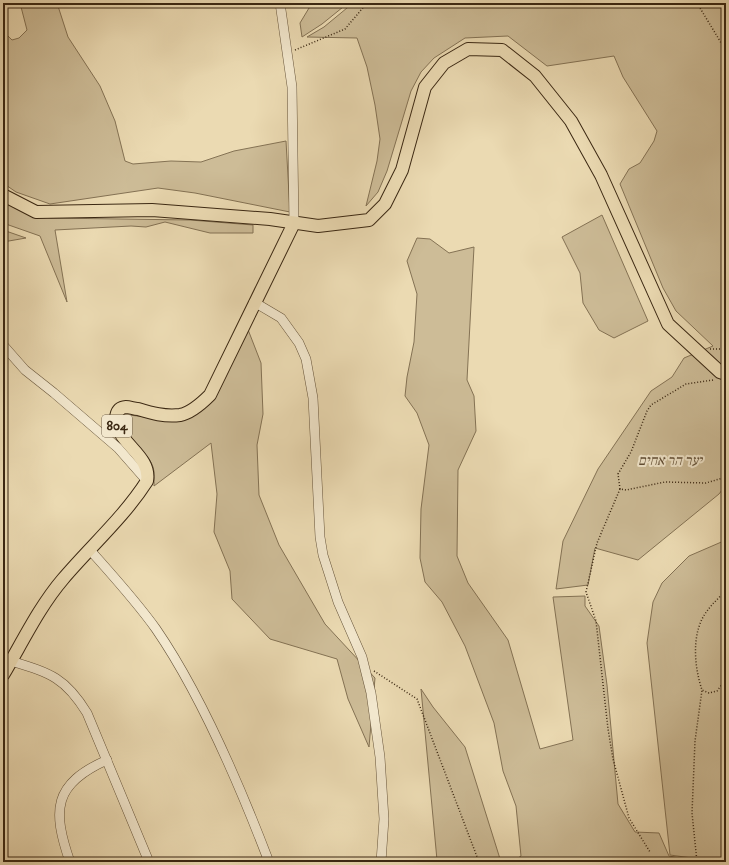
<svg xmlns="http://www.w3.org/2000/svg" width="729" height="865" viewBox="0 0 729 865" font-family="'IM FELL DW Pica','Frank Ruhl Libre',serif">
	<rect width="100%" height="100%" fill="#ebdab2"/>
	<filter id="stains"><feTurbulence type="fractalNoise" baseFrequency=".005" numOctaves="4"/><feColorMatrix values="0 0 0 0 .2 0 0 0 0 .09 0 0 0 0 .02 0 0 0 .5 -.17"/></filter>
	<radialGradient id="worn" r=".72"><stop offset=".6" stop-color="#630" stop-opacity="0"/><stop offset="1" stop-color="#630" stop-opacity=".3"/></radialGradient>
	<g fill="#cdbc97" stroke="#847254">
		<path d="M20,3H57L68,37L100,86L115,121L125,161L133,164L171,161L201,162L234,151L286,141L290,212L195,193L158,188L50,204L16,192L3,183V31L12,40L19,38L27,30Z"/>
		<path d="M312,3H348L322,24L302,37L300,23Z"/>
		<path d="M353,3H726V485L719,494L638,560L595,548L588,585L556,589L563,541L598,469L651,391L672,377L684,358L713,346L676,311L663,288L620,184L629,169L640,163L654,141L657,131L623,77L614,56L547,66L508,36L465,38L434,58L421,72L411,91L387,171L378,192L366,206L377,161L380,139L375,105L367,67L357,38L307,37L324,27Z"/>
		<path d="M3,200L33,215L51,218L190,220L253,225V233H210L165,222L146,227L131,226L55,230L67,302L40,236L3,223Z"/>
		<path d="M602,215L648,321L614,338L599,330L583,303L580,273L562,237Z"/>
		<path d="M3,230L26,238L3,242Z"/>
		<path d="M417,238L430,239L449,253L474,247L467,380L474,396L476,431L458,470L457,556L468,583L508,640L540,749L573,740L553,597L585,596V606L599,626L607,685L618,804L635,832L659,833L669,856L702,862H512L521,856L516,806L503,771L494,723L465,646L442,602L425,582L420,558L421,509L429,445L417,413L405,396L407,377L414,342L417,294L407,261Z"/>
		<path d="M247,327L261,363L263,414L257,445L259,495L279,545L325,624L375,678L369,747L348,699L337,659L270,639L232,599L230,571L214,532L217,494L211,443L154,486C154,481 155,472 153,467C148,451 122,436 125,418L129,415L154,418L210,401L220,388Z"/>
		<path d="M726,540V862H721L670,855L647,643L653,602L662,583L689,556Z"/>
		<path d="M421,689L433,707L465,747L501,862H438L437,860Z"/>
	</g>
	<g fill="none" stroke-linecap="round" stroke-linejoin="round">
		<g stroke="#66543a" stroke-width="10">
			<g id="minor">
				<path d="M280,3L292,87L294,223"/>
				<path d="M254,302L281,318L299,343L306,359L313,398L320,537L323,555L338,602L362,657L371,693L380,757L384,819L381,862"/>
				<path d="M3,345L25,370L54,393L118,448L147,481"/>
				<path d="M90,550C113,576 136,601 156,629C202,696 240,786 269,862"/>
				<path d="M11,661C50,673 65,677 87,713L149,862"/>
				<path d="M70,862C52,810 53,784 107,760"/>
			</g>
		</g>
		<g stroke="#3a2712" stroke-width="14">
			<g id="major">
				<path d="M3,195L36,212L152,210L270,219L318,226L369,220L385,204L402,170L425,87L444,63L468,49L502,50L535,76L571,121L601,175L668,324L720,372L726,374"/>
				<path d="M3,675C22,643 39,607 63,579C91,546 124,517 147,481C151,459 126,447 118,429C115,421 114,408 126,407C130,407 134,409 138,409C151,413 165,417 180,415C191,413 202,403 210,395L294,223"/>
			</g>
		</g>
		<g stroke="#3a2712" stroke-width="1.5" stroke-dasharray="1 2" stroke-linecap="butt">
			<path d="M697,3L726,51"/>
			<path d="M295,50L345,29L367,3"/>
			<path d="M710,349H726"/>
			<path d="M713,380L686,384L651,405L647,411L631,452L618,474L620,489L626,490L665,482L706,483L726,477"/>
			<path d="M620,489L597,543L586,592L596,621L608,729L613,759L629,818L650,852"/>
			<path d="M726,590C720,597 712,604 707,611C691,632 694,666 702,690L709,693L717,691L726,679"/>
			<path d="M374,671L417,699L479,862"/>
			<path d="M697,862L692,813L695,741L702,690"/>
		</g>
		<use href="#minor" stroke="#f2e7cd" stroke-width="9"/>
		<use href="#major" stroke="#ebdab2" stroke-width="12"/>
	</g>
	<g text-anchor="middle" dominant-baseline="central" stroke-width="4" stroke-linejoin="round" paint-order="stroke">
		<rect fill="#f2e7cd" stroke="#71614a" stroke-width="1" x="102" y="415" width="30" height="22" rx="3"/>
		<g font-size="13" font-weight="bold" fill="#3a2712">
			<text x="117" y="426">804</text>
		</g>
		<g font-size="14" font-style="italic" fill="#5f4c33" stroke="#f2e7cd">
			<text x="670" y="461">יער הר אחים</text>
		</g>
	</g>
	<rect width="729" height="865" fill="none" stroke="#ebdab2" stroke-width="16"/>
	<rect x="4" y="4" width="721" height="857" fill="none" stroke="#3a2712" stroke-width="2"/>
	<rect x="8" y="8" width="713" height="849" fill="none" stroke="#3a2712"/>
	<rect width="100%" height="100%" filter="url(#stains)"/>
	<rect width="100%" height="100%" fill="url(#worn)"/>
</svg>
